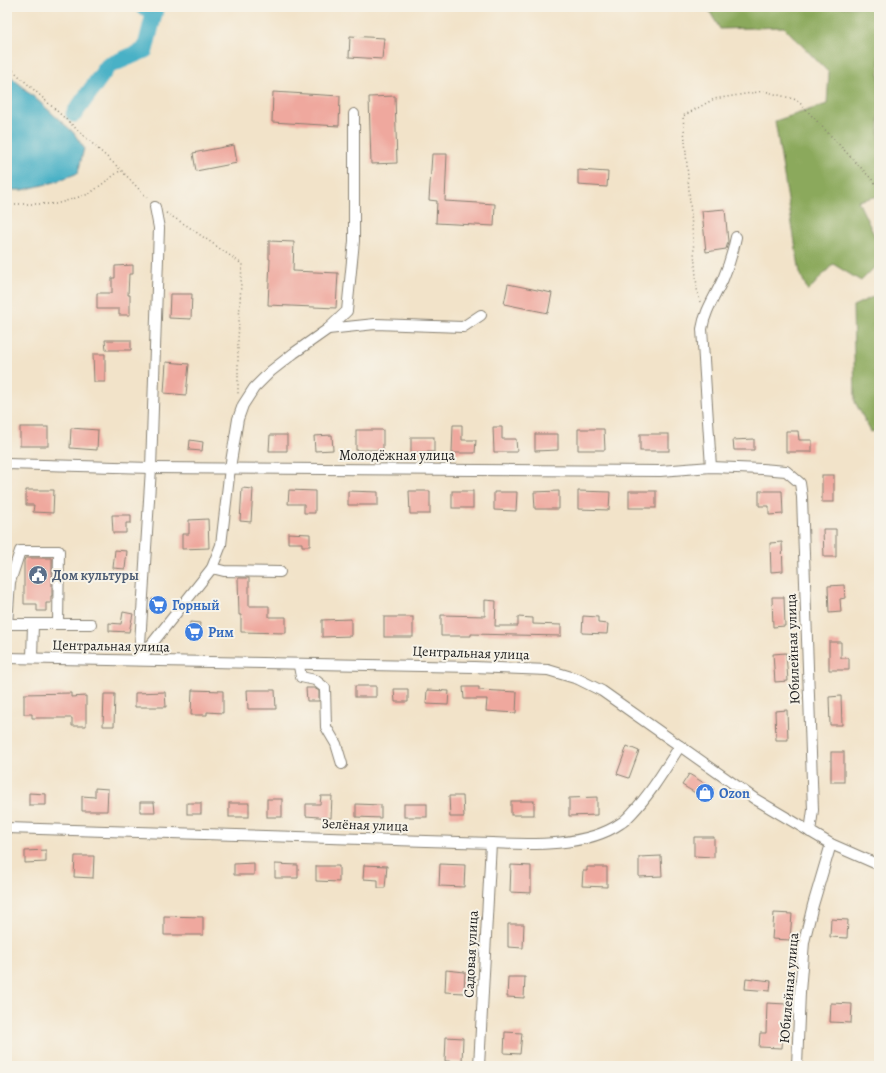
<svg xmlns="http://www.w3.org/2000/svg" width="886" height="1073" viewBox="0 0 886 1073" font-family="Alegreya,serif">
	<rect width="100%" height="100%" fill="#f7f3e8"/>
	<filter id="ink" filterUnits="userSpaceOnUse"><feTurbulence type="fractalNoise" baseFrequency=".025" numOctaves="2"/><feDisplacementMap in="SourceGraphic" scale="8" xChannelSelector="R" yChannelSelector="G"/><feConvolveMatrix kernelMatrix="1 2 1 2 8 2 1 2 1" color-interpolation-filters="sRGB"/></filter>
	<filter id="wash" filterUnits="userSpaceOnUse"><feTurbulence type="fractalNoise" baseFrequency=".012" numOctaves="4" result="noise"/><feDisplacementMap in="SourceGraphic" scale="16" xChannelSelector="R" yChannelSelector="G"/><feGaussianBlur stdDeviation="0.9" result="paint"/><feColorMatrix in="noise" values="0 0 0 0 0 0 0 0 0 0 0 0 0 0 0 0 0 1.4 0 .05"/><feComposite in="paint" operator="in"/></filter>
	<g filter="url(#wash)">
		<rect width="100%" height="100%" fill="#f2e3c9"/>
		<g fill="#8ba95c" stroke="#54623c">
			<path d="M707,7H879V196L858,201L879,245V263L861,281L833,264L808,291L800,273L775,121L827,104L829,73L784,27L720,29Z"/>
			<path d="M879,294V430L871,432L855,402L853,306Z"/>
		</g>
		<path fill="#48b1c6" stroke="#326671" d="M7,73L73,132L84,148L78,173L55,182L23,190H7Z"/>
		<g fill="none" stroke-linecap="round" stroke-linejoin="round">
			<path stroke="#48b1c6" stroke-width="17" d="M74,114L108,66L145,50L155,10L143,7"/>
		</g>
		<g id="blocks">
			<g fill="#efa89e">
				<path d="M350,36L384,38L382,59L349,57Z"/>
				<path d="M273,92L340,96L339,126L272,122Z"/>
				<path d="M395,96L397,163L371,164L369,97Z"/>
				<path d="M234,145L237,163L196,171L193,153Z"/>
				<path d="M432,154H447L445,201L495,204L494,226L436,223L437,201L429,200Z"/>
				<path d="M578,170L608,172L607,187L578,185Z"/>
				<path d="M725,209L728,242L726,249L706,252L702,211Z"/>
				<path d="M269,241L294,242L293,271L338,273L336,308L268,305L270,259H269Z"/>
				<path d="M133,265V274H129L128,295H130V315H119V309H97V293H112V278H115V266Z"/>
				<path d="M508,284L552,293L548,313L504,304Z"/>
				<path d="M170,294H192L191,319L169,318Z"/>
				<path d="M105,340H131V350H106Z"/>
				<path d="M93,354H105V382H94Z"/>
				<path d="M166,362L189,364L186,395L164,393Z"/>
				<path d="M453,425H462V440H476L475,453H452Z"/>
				<rect x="20" y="427" width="28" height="19"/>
				<path d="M493,427H502V439H516L517,452H494Z"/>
				<path d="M71,428L98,430L97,450L70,448Z"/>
				<path d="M578,429H604L605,450H578Z"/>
				<rect x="356" y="430" width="27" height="20"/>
				<path d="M786,431H798L799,440H812V452H786Z"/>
				<path d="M535,434H558V450L535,451Z"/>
				<rect x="640" y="434" width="29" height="17"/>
				<path d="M270,435H287V451H269Z"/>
				<path d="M332,435L333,450L315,451L314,436Z"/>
				<rect x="411" y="437" width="23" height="15"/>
				<path d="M754,439V450H734L733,440Z"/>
				<path d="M190,440L203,442L202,451L189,450Z"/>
				<rect x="822" y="475" width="12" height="27"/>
				<path d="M242,488L253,489L251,522L240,521Z"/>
				<path d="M26,490H54L53,513L33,512L34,505H26Z"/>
				<path d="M289,490L315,491V513H304V504H288Z"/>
				<path d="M348,491L378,492V505H348Z"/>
				<path d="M409,491H430V514H410Z"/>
				<rect x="452" y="491" width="21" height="17"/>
				<path d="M559,491V509H535L534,492Z"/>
				<path d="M578,491L610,492L609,510L578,509Z"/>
				<rect x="629" y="491" width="27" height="17"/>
				<path d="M759,491H782L783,514L769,515V506H759Z"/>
				<path d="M494,492H517L516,511L494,510Z"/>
				<path d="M112,515H131V523H126V533H113Z"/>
				<path d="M208,519L209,548L182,549V534H189V520Z"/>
				<path d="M823,529H836V557H824Z"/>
				<path d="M288,533L310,534V546H302V543H288Z"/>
				<path d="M782,542L783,571L771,572L770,543Z"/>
				<path d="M115,550L127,551L125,569L113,568Z"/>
				<path d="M25,558H52V596H51V603H46V611H37V604H24V561Z"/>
				<path d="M238,578H249V606H269V617H286V633L241,632V615H239Z"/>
				<path d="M844,585L845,598L840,599L841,612L829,613L828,586Z"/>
				<path d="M772,597H784L785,626L773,627Z"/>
				<path d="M152,599L165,600L164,608L151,607Z"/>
				<path d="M485,600L496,601L495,626H518V617L533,618V624L561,625V636L471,634V636H441V615L485,616Z"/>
				<path d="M123,612L133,614L129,632L109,631V623L121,624Z"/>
				<path d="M583,616L598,617V623L608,624L607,634L582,633Z"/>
				<rect x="384" y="617" width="29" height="20"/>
				<path d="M351,619V636L322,637V620Z"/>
				<path d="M190,622L200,623L198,637L189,636Z"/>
				<path d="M829,642H841V658H849V670H829Z"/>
				<path d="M786,653L788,681L775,682L773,654Z"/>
				<rect x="355" y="686" width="21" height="11"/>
				<path d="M463,687H479V690L517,692L516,713L486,711L487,699H464Z"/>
				<path d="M306,688H314L319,691V701H307Z"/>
				<path d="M394,689H408V702H395Z"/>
				<path d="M192,690L223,691V713L207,712V715H191Z"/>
				<path d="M247,690H275L276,709H248Z"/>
				<path d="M427,690L449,691L448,705L426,704Z"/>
				<path d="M165,692L166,707H135V693Z"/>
				<path d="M71,693V697L86,696V726H72V718H32V714H24V694Z"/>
				<path d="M104,694H115L114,726H103Z"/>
				<path d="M841,696L842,725H830L829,697Z"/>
				<path d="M787,710L788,740H776L775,711Z"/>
				<path d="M627,746L639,751L629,778L617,774Z"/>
				<rect x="831" y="752" width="13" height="30"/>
				<path d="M689,774L714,789L707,800L682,785Z"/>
				<path d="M95,788L108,789L107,811H82V796L95,797Z"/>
				<path d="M29,793L46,794V805H29Z"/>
				<path d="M321,796H332L331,818L306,816V804H320Z"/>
				<path d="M449,796H463L464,817H450Z"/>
				<path d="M597,797V815L569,816V798Z"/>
				<rect x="267" y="799" width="15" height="18"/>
				<rect x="511" y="801" width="23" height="14"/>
				<path d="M140,802H154L155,812H140Z"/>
				<rect x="187" y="803" width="14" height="11"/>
				<rect x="229" y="803" width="20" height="14"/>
				<path d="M356,804L381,805V818L356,817Z"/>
				<rect x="404" y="804" width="23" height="13"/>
				<path d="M694,837H714V857L694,856Z"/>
				<path d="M46,850V862L25,863V851Z"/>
				<path d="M75,856H94L93,878L74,877Z"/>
				<path d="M661,856L662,876L639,877V857Z"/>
				<path d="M254,863V875H234V864Z"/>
				<path d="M275,864L298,865V878H275Z"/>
				<path d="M440,864L465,865L464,887L439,886Z"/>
				<path d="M364,865L387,866L385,888H378V880L363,879Z"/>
				<path d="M511,865L531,866V893L510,892Z"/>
				<path d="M316,866H339V882L316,881Z"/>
				<path d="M587,867H607V887L582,886L583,871H587Z"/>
				<path d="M774,913L792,914L790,940L772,939Z"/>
				<path d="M164,916L203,917V935H164Z"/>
				<path d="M831,919L848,920L847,938L830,937Z"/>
				<path d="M508,924H524L523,948L508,947Z"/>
				<path d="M446,970L465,972L464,993L445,992Z"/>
				<path d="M508,977H525L524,998L507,997Z"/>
				<path d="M746,978L771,981L770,991L745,989Z"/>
				<path d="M767,1003L786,1004L785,1020H784L782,1048L759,1047L760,1033H766Z"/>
				<path d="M831,1003L852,1004L851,1023L830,1022Z"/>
				<path d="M505,1032L522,1033L520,1054L504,1053Z"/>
				<path d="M446,1037L463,1038L462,1062L445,1061Z"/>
			</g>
		</g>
	</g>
	<g filter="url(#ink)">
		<use href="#blocks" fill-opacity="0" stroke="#878072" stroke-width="1"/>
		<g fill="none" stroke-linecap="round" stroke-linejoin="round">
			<g stroke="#878072" stroke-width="12">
				<g id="minor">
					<path d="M328,329L375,324L463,327L481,315"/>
					<path d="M7,464L151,468L660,471L711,467L762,469L786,471L800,483L802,497L813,810L810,832"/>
					<path d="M711,467L702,329C705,310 715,297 723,279C729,265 733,252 736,237"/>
					<path d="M212,568L224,571L280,572"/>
					<path d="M58,624L59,551H20L10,582L7,624H91"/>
					<path d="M7,658L474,667L548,670L578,679L602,691L755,799L831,844L879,865"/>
					<path d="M32,658L33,624"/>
					<path d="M139,660L212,568L221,545L230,468L238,419L243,405L254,388L271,371L294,353L328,329L347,311L354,241V114"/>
					<path d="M139,660L151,468L159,228L155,207"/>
					<path d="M299,666L301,677L315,680L325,688L326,727L336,744L342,764"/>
					<path d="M7,828L491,843C531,845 587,847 621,823C625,821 629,816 632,813C651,793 665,769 680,746"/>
					<path d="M479,1066L491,843"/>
					<path d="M797,1066L800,992L804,942L813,905L831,844"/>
				</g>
			</g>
			<g stroke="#878072" stroke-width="1.5" stroke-dasharray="1 3" stroke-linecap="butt">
				<path d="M7,65L121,170L149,200"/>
				<path d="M7,204H56L89,194L121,170"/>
				<path d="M166,213L186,225L242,264L238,341V395"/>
				<path d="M700,302L697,289L683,116L714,99L764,91L797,100L879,187"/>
			</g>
			<use href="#minor" stroke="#fff" stroke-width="10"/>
		</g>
	</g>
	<defs>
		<g id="civic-disc" transform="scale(1)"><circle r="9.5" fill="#5c6f8a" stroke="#f7f3e8"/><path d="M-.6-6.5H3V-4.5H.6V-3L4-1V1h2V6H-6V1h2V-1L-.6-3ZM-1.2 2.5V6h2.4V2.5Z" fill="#fff"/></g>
		<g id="supermarket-disc" transform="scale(1)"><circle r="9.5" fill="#3f7fe0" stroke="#f7f3e8"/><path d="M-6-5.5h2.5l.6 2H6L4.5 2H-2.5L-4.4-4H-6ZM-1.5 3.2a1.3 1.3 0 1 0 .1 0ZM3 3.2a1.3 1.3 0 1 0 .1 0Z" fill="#fff"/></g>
		<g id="shop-disc" transform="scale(1)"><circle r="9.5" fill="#3f7fe0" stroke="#f7f3e8"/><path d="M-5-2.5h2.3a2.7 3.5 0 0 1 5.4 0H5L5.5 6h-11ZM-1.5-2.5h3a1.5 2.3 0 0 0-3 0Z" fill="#fff"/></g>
	</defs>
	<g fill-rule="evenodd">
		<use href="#civic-disc" x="38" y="575"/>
		<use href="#supermarket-disc" x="158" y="605"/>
		<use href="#supermarket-disc" x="194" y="632"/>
		<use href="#shop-disc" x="705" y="793"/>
	</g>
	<g text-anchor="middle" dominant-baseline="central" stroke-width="4" stroke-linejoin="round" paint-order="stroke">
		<g font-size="14" fill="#1c1c1c" stroke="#f7f3e8">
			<text x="397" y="455">Молодёжная улица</text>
			<text transform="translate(111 646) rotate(1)">Центральная улица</text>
			<text transform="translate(793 649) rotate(-92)">Юбилейная улица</text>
			<text transform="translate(471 653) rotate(2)">Центральная улица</text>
			<text transform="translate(365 825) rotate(2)">Зелёная улица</text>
			<text transform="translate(471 954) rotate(-87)">Садовая улица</text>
			<text transform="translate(789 988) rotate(-85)">Юбилейная улица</text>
		</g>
		<g font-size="14" font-weight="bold" fill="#4e5e75" stroke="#f7f3e8" text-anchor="start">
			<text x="52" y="575">Дом культуры</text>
		</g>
		<g font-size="14" font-weight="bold" fill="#366cbe" stroke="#f7f3e8" text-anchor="start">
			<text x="172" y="605">Горный</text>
			<text x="208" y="632">Рим</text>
			<text x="719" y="793">Ozon</text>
		</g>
	</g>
	<rect width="886" height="1073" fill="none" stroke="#f7f3e8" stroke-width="24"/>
</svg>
